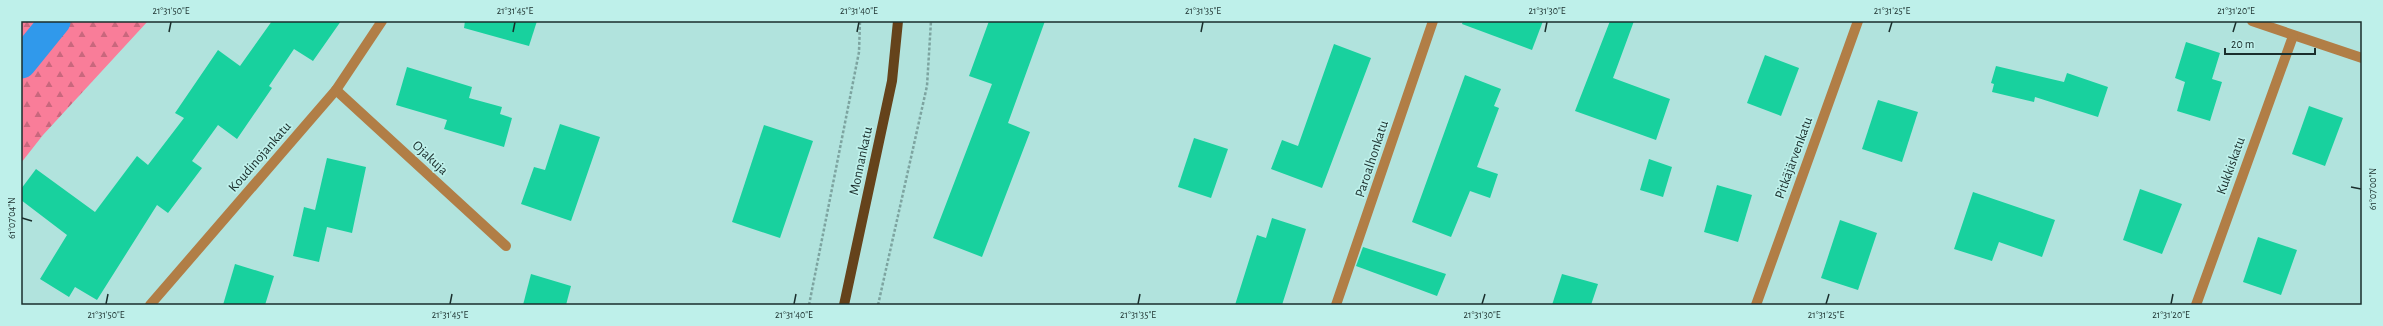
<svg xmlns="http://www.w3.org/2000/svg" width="2383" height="326" viewBox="0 0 2383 326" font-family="'Alegreya Sans',sans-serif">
	<defs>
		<pattern id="forest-firs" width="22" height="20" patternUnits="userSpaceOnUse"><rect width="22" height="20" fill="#f97d99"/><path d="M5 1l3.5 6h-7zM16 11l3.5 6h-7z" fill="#c9677d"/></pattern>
	</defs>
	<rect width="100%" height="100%" fill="#b1e3dd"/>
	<path fill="url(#forest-firs)" d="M21,21H148L43,135L21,163Z"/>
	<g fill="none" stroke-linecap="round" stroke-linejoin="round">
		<path stroke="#3099eb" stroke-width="31" d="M21,63L55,21"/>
	</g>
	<g fill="#18d19e">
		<path d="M272,21H341L313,61L294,49L269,86L272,88L237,139L218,125L192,161L202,168L168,213L157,205L97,300L75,287L69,297L40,279L67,235L21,200V189L36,169L95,212L137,156L148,165L184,118L175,113L218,50L240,66Z"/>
		<path d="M465,21H537L529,46L464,28Z"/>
		<path d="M989,21H1045L1008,123L1030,132L982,257L933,238L992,84L969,76Z"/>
		<path d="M1463,21H1543L1532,50L1462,24Z"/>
		<path d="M1610,21H1634L1613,78L1670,99L1656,140L1575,111Z"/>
		<path d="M2186,42L2220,53L2212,79L2222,82L2210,121L2177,111L2185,82L2175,78Z"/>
		<path d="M1334,44L1371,58L1322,188L1271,169L1282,140L1298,146Z"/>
		<path d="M1765,55L1799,68L1781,116L1747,103Z"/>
		<path d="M1996,66L2064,82L2067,73L2108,87L2098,117L2035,97L2034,102L1992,92L1994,84L1991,83Z"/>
		<path d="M407,67L472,87L469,98L502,107L500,114L512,118L504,147L444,129L447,120L396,105Z"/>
		<path d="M1465,75L1501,89L1494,106L1499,108L1477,167L1498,174L1490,198L1470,191L1451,237L1412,222Z"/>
		<path d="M1878,100L1918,112L1902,162L1862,149Z"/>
		<path d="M2309,106L2343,118L2325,166L2292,154Z"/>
		<path d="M560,124L600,137L571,221L521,204L534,167L545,170Z"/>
		<path d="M764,125L813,141L780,238L732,222Z"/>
		<path d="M1194,138L1228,149L1211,198L1178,187Z"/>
		<path d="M327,158L366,167L352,233L327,227L319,262L293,256L304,207L315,210Z"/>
		<path d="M1649,159L1672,167L1663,197L1640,190Z"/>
		<path d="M1717,185L1752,195L1738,242L1704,232Z"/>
		<path d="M2140,189L2182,204L2162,254L2123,240Z"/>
		<path d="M1973,192L2055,220L2042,257L1999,242L1992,261L1954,249Z"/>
		<path d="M1272,218L1306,229L1282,305H1235L1257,235L1266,238Z"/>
		<path d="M1840,220L1877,233L1858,290L1821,278Z"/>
		<path d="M2258,237L2297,250L2281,295L2243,282Z"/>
		<path d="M1363,247L1446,274L1437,296L1356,266Z"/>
		<path d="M235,264L274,276L265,305H223Z"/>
		<path d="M531,274L571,286L566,305H523Z"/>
		<path d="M1562,274L1598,284L1591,305H1552Z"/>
	</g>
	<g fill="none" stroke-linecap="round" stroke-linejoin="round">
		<g stroke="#7da4a0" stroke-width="2.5" stroke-dasharray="3 2" stroke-linecap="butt">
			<path d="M809,305L859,52L860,21"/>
			<path d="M878,305L927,86L931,21"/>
		</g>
		<g stroke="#b17e46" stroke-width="10">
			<path d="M2252,21L2362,58"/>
			<path d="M336,90L506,246"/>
			<path d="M150,305L336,90L382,21"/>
			<path d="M1336,305L1433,21"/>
			<path d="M1756,305L1858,21"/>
			<path d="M2196,305L2293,36"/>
		</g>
		<path stroke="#65431b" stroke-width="10" d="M844,305L892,81L898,21"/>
	</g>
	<path fill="none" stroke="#1a2e2c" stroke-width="1.5" d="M169,32L171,22M513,32L515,22M857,32L859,22M1201,32L1203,22M1545,32L1547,22M1889,32L1892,22M2233,32L2236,22M2351,187L2361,189M22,218L32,221M106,304L108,294M450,304L452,294M794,304L796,294M1138,304L1140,294M1482,304L1485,294M1826,304L1829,294M2171,304L2173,294"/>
	<g text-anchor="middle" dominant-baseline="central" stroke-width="3.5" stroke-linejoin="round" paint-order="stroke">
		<g font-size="14" fill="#1a2e2c" stroke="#bef0ea">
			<text transform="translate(260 157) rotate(-49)">Koudinojankatu</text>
			<text transform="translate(430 158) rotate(43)">Ojakuja</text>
			<text transform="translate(1794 158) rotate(-70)">Pitkäjärvenkatu</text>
			<text transform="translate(1372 159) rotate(-72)">Paroalhonkatu</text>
			<text transform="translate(861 161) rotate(-78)">Monnankatu</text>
			<text transform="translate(2231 166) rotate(-70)">Kukkiskatu</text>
		</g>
	</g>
	<rect width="2383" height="326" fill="none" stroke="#bef0ea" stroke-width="44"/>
	<path d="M2225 48v6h90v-6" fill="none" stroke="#1a2e2c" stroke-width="2"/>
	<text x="2231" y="48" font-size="12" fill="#1a2e2c" stroke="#bef0ea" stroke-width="3" paint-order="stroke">20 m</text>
	<rect x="22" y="22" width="2339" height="282" fill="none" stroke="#1a2e2c" stroke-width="1.5"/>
	<g font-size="10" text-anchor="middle" fill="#1a2e2c">
		<text x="171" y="14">21°31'50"E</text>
		<text x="515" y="14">21°31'45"E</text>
		<text x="859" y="14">21°31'40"E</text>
		<text x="1203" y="14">21°31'35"E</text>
		<text x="1547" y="14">21°31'30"E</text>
		<text x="1892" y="14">21°31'25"E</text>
		<text x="2236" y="14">21°31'20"E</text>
		<text transform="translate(2372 189) rotate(-90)" y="4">61°07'00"N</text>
		<text transform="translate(11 218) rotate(-90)" y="4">61°07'04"N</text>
		<text x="106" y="318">21°31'50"E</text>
		<text x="450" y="318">21°31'45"E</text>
		<text x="794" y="318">21°31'40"E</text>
		<text x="1138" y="318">21°31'35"E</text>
		<text x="1482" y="318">21°31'30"E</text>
		<text x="1826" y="318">21°31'25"E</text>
		<text x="2171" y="318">21°31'20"E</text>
	</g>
</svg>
